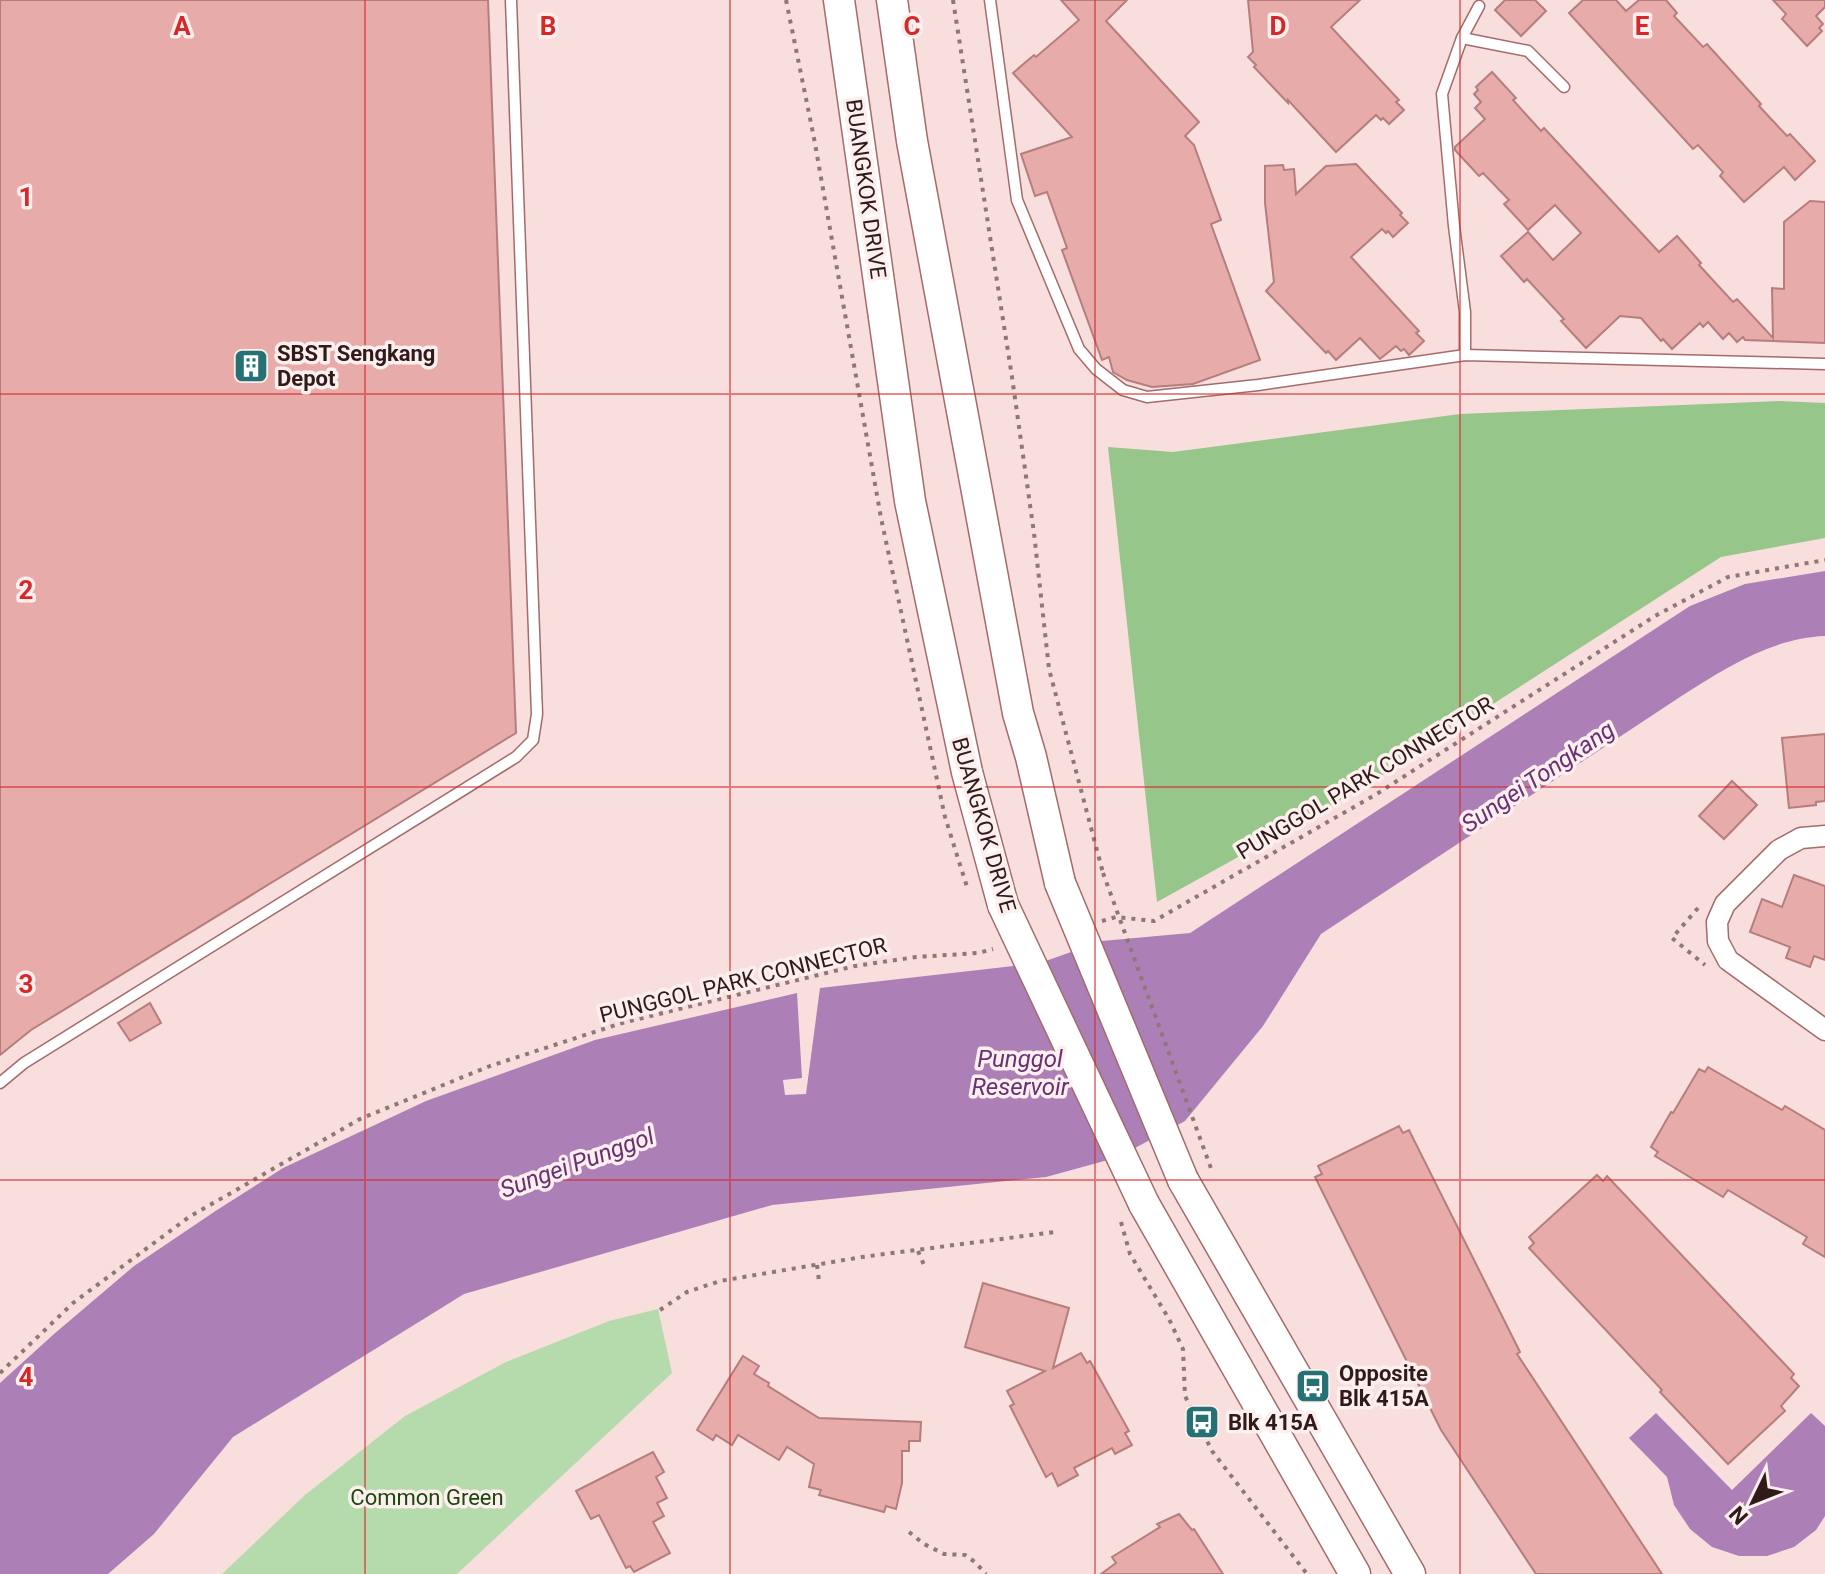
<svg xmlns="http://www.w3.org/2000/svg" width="1825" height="1574" viewBox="0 0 1825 1574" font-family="Roboto,sans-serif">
	<rect width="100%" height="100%" fill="#f8dedd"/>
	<path fill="#b5daac" d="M658,1309L672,1373L457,1574H222L305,1495L405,1416L506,1362L609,1321Z"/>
	<path fill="#97c68b" d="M1780,401L1825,403V538L1721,557L1366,786L1157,902L1108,447L1173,452L1460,414Z"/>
	<g fill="#ac7fb7">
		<path d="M1825,571V636C1771,638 1724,669 1680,697L1321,934L1263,1026L1185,1121L1135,1148L1108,1160L1046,1177L772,1205L464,1294L233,1437L154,1534L108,1574H0V1383L54,1334L134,1266L217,1210L283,1168L426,1101L595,1040L797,993L802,1078L783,1080L785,1095L806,1094L820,988L1040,963L1102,941L1190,933L1690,606L1745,584Z"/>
		<path d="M1656,1413L1732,1490L1811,1413L1825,1426V1516L1816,1530L1794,1547L1767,1556H1739L1712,1547L1690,1529L1674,1505L1667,1477L1629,1438Z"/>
	</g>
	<g fill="#e7abaa" stroke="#b67d7d" stroke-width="2">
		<path d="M0,0H488L516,733L31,1030L0,1055Z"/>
		<path d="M1061,0H1127L1106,21L1199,122L1185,136L1194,145L1221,220L1211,224L1260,360L1193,384L1152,387L1127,380L1113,372L1109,357L1102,360L1062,250L1067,248L1047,192L1035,196L1021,154L1072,137L1013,73L1034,55L1036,57L1079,20Z"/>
		<path d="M1248,0H1360L1331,27L1399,100L1396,102L1404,110L1389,124L1383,118L1381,120L1376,115L1336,152L1288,100V103L1254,67L1256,65L1248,57L1253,52Z"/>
		<path d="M1505,0H1535L1546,11L1521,36L1495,10Z"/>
		<path d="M1583,0H1616L1626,11L1639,0H1666L1677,13L1674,16L1703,47L1707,44L1761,104L1759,106L1787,136L1790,134L1815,161L1795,180L1784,167L1744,202L1720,176L1723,172L1698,145L1693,149L1569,13Z"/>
		<path d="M1773,0H1825V7L1816,16L1823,24L1819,28L1822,31L1807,46L1782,19L1786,14Z"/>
		<path d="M1492,72L1516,98L1513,100L1541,131L1544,128L1659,252L1677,236L1701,263L1699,265L1733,302L1737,299L1773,338L1772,288L1784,289V222L1810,201L1825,202V343L1745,340L1743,337L1737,342L1729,333L1723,339L1708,322L1703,327L1700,323L1672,349L1663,339L1661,341L1641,318L1620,316L1586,348L1561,321L1564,319L1527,279L1524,282L1501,256L1528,232L1553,260L1581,233L1555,205L1528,230L1504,204L1509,200L1483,173L1479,176L1455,150V147L1485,119L1475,108L1481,102L1474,94L1478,90L1476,87Z"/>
		<path d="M1356,164L1402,213L1400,215L1408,223L1393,237L1388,231L1386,233L1382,229L1351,257L1419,331L1416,333L1424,341L1409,355L1404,349L1401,351L1396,346L1380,359L1360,338L1336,360L1328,351L1326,353L1266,291L1274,282L1265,203V166L1283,165L1284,170L1294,169L1296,194L1326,166Z"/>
		<path d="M1825,734V801L1816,802V805L1789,808L1782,738Z"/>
		<path d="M1732,781L1757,805L1724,839L1699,816Z"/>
		<path d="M1794,875L1825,886V960L1814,956L1810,967L1786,958L1790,947L1750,932L1762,899L1782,907Z"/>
		<path d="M150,1003L161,1023L130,1041L118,1023Z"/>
		<path d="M1708,1067L1782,1110L1785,1106L1825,1130V1257L1803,1244L1807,1237L1728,1190L1723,1197L1655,1156L1658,1152L1651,1147L1671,1112L1673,1113L1699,1069L1705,1072Z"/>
		<path d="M1399,1126L1403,1133L1409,1130L1520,1352L1517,1354L1662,1574H1536L1441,1430L1315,1177L1322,1174L1318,1166Z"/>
		<path d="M1597,1175L1603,1181L1607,1176L1794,1374L1791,1378L1799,1386L1781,1406L1785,1411L1728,1464L1660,1392L1662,1390L1529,1248L1534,1243L1529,1237Z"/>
		<path d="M983,1283L1069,1308L1053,1368L1081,1353L1087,1363L1090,1361L1129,1431L1125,1433L1132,1445L1115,1454L1112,1448L1074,1468L1078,1475L1058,1486L1052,1473L1046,1477L1010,1406L1014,1404L1007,1391L1045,1371L965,1347Z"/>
		<path d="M743,1356L759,1366L754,1374L769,1383L768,1386L819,1418L921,1422L920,1441H909V1451H902V1483L896,1509L886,1506L884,1512L819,1495L821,1490L809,1487L814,1464L787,1447L779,1460L738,1435L732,1445L716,1435L713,1440L697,1430Z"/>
		<path d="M653,1452L664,1472L656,1477L667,1498L657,1503L664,1516L653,1522L670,1553L634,1572L630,1566L626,1568L599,1515L591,1519L576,1491Z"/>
		<path d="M1179,1514L1192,1530L1194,1529L1223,1574H1101L1116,1563L1112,1557L1160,1527L1157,1524Z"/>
	</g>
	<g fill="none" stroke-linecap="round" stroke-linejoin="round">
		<g stroke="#a36b6b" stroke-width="13">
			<g id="lane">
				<path d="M990,0L1017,200L1079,349L1096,369L1123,390L1147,397L1258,385L1465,355L1825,364"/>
				<path d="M1462,38L1528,51L1564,87"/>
				<path d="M1465,355V312L1454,226L1442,94L1462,38L1479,6"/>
				<path d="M0,1083L24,1063L516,757L533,740L537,714L511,0"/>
			</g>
		</g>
		<g stroke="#a36b6b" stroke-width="23">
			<path id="street" d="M1825,836L1801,838L1779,850L1725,904L1717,922L1718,941L1728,960L1825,1030"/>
		</g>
		<g stroke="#a36b6b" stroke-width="33">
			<g id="primary">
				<path d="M839,0L910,501L967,772L1003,905"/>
				<path d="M892,0L912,141L1018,713L1031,757L1060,883"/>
				<path d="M1183,1180L1410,1574"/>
				<path d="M1144,1204L1355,1574"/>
			</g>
		</g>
		<g stroke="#8e7776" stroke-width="4" stroke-dasharray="4 6" stroke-linecap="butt">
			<path d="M786,0L814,138L881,518L945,817L967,887"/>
			<path d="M953,0L1012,377L1034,533L1049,669L1103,873"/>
			<path d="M1698,908L1672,938L1705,965"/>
			<path d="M1102,921L1116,917L1154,921L1375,795L1655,616L1728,577L1825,560"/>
			<path d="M1121,1222L1130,1254L1169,1319L1183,1349L1185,1396L1212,1451L1307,1574"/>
			<path d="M918,1251L924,1265"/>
			<path d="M817,1265L819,1281"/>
			<path d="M660,1310L687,1292L720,1281L862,1257L1055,1232"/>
			<path d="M0,1373L73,1303L189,1217L360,1119L490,1066L622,1023L855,966L916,957L978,953L993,949"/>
			<path d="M909,1532L924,1544L944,1554L965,1555L975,1562L986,1574"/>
		</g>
		<use href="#lane" stroke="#fff" stroke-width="10"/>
		<use href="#street" stroke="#fff" stroke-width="20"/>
		<use href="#primary" stroke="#fff" stroke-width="30"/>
		<g stroke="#a36b6b" stroke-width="33" stroke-linecap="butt">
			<g id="primary-bridge">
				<path d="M1060,883L1183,1180"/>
				<path d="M1003,905L1144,1204"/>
			</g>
		</g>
		<path stroke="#8e7776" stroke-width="4" stroke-dasharray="4 6" stroke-linecap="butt" d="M1103,873L1212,1171"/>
		<use href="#primary-bridge" stroke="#fff" stroke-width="30"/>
	</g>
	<path fill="none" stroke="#d62828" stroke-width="2" stroke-opacity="0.55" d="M365,0V1574M730,0V1574M1095,0V1574M1460,0V1574M0,394H1825M0,787H1825M0,1180H1825"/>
	<defs>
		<g id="building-square" transform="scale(1.8)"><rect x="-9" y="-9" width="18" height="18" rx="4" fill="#267174" stroke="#fcefee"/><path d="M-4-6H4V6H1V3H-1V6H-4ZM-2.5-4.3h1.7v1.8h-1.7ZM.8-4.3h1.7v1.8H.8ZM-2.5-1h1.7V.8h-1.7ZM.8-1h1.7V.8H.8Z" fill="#fff"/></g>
		<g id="bus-square" transform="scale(1.8)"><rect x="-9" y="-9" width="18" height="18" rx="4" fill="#267174" stroke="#fcefee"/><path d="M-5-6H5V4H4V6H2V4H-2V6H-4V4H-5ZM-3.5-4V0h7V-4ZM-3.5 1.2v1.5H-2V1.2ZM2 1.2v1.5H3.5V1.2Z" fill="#fff"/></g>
	</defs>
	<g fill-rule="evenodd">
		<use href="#building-square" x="251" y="366"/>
		<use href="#bus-square" x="1313" y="1386"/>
		<use href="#bus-square" x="1202" y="1422"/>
	</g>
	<g text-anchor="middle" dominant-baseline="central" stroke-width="7" stroke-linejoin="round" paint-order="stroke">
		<g font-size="22" fill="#301a1a" stroke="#fcefee">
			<text transform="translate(866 189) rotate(82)">BUANGKOK DRIVE</text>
			<text transform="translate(1365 778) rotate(-31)">PUNGGOL PARK CONNECTOR</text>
			<text transform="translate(984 825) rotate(74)">BUANGKOK DRIVE</text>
			<text transform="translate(743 980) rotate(-14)">PUNGGOL PARK CONNECTOR</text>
		</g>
		<g font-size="22" font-weight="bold" fill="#301a1a" stroke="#fcefee" text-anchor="start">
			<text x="277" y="353">SBST Sengkang<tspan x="277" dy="25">Depot</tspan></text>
			<text x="1339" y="1373">Opposite<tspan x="1339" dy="25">Blk 415A</tspan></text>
			<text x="1228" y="1422">Blk 415A</text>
		</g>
		<g font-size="22" fill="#1b480c" stroke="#fcefee">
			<text x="427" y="1497">Common Green</text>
		</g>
		<g font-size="24" font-style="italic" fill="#683075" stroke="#fcefee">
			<text transform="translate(1538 777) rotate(-34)">Sungei Tongkang</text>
			<text x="1020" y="1059">Punggol<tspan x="1020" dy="28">Reservoir</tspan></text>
			<text transform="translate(577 1163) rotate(-20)">Sungei Punggol</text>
		</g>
	</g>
	<g font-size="26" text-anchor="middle" font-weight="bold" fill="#d62828" stroke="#fcefee" stroke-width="7" stroke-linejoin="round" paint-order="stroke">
		<text x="182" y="35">A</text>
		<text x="548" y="35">B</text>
		<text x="912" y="35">C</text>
		<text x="1278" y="35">D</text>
		<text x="1642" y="35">E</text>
		<text x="26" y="206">1</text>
		<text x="26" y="599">2</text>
		<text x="26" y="993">3</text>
		<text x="26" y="1386">4</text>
	</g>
	<g transform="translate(1753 1502) rotate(227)" stroke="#fcefee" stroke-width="6" paint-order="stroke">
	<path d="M0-6L14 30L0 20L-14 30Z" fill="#301a1a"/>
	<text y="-12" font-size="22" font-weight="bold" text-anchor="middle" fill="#301a1a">N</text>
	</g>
</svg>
